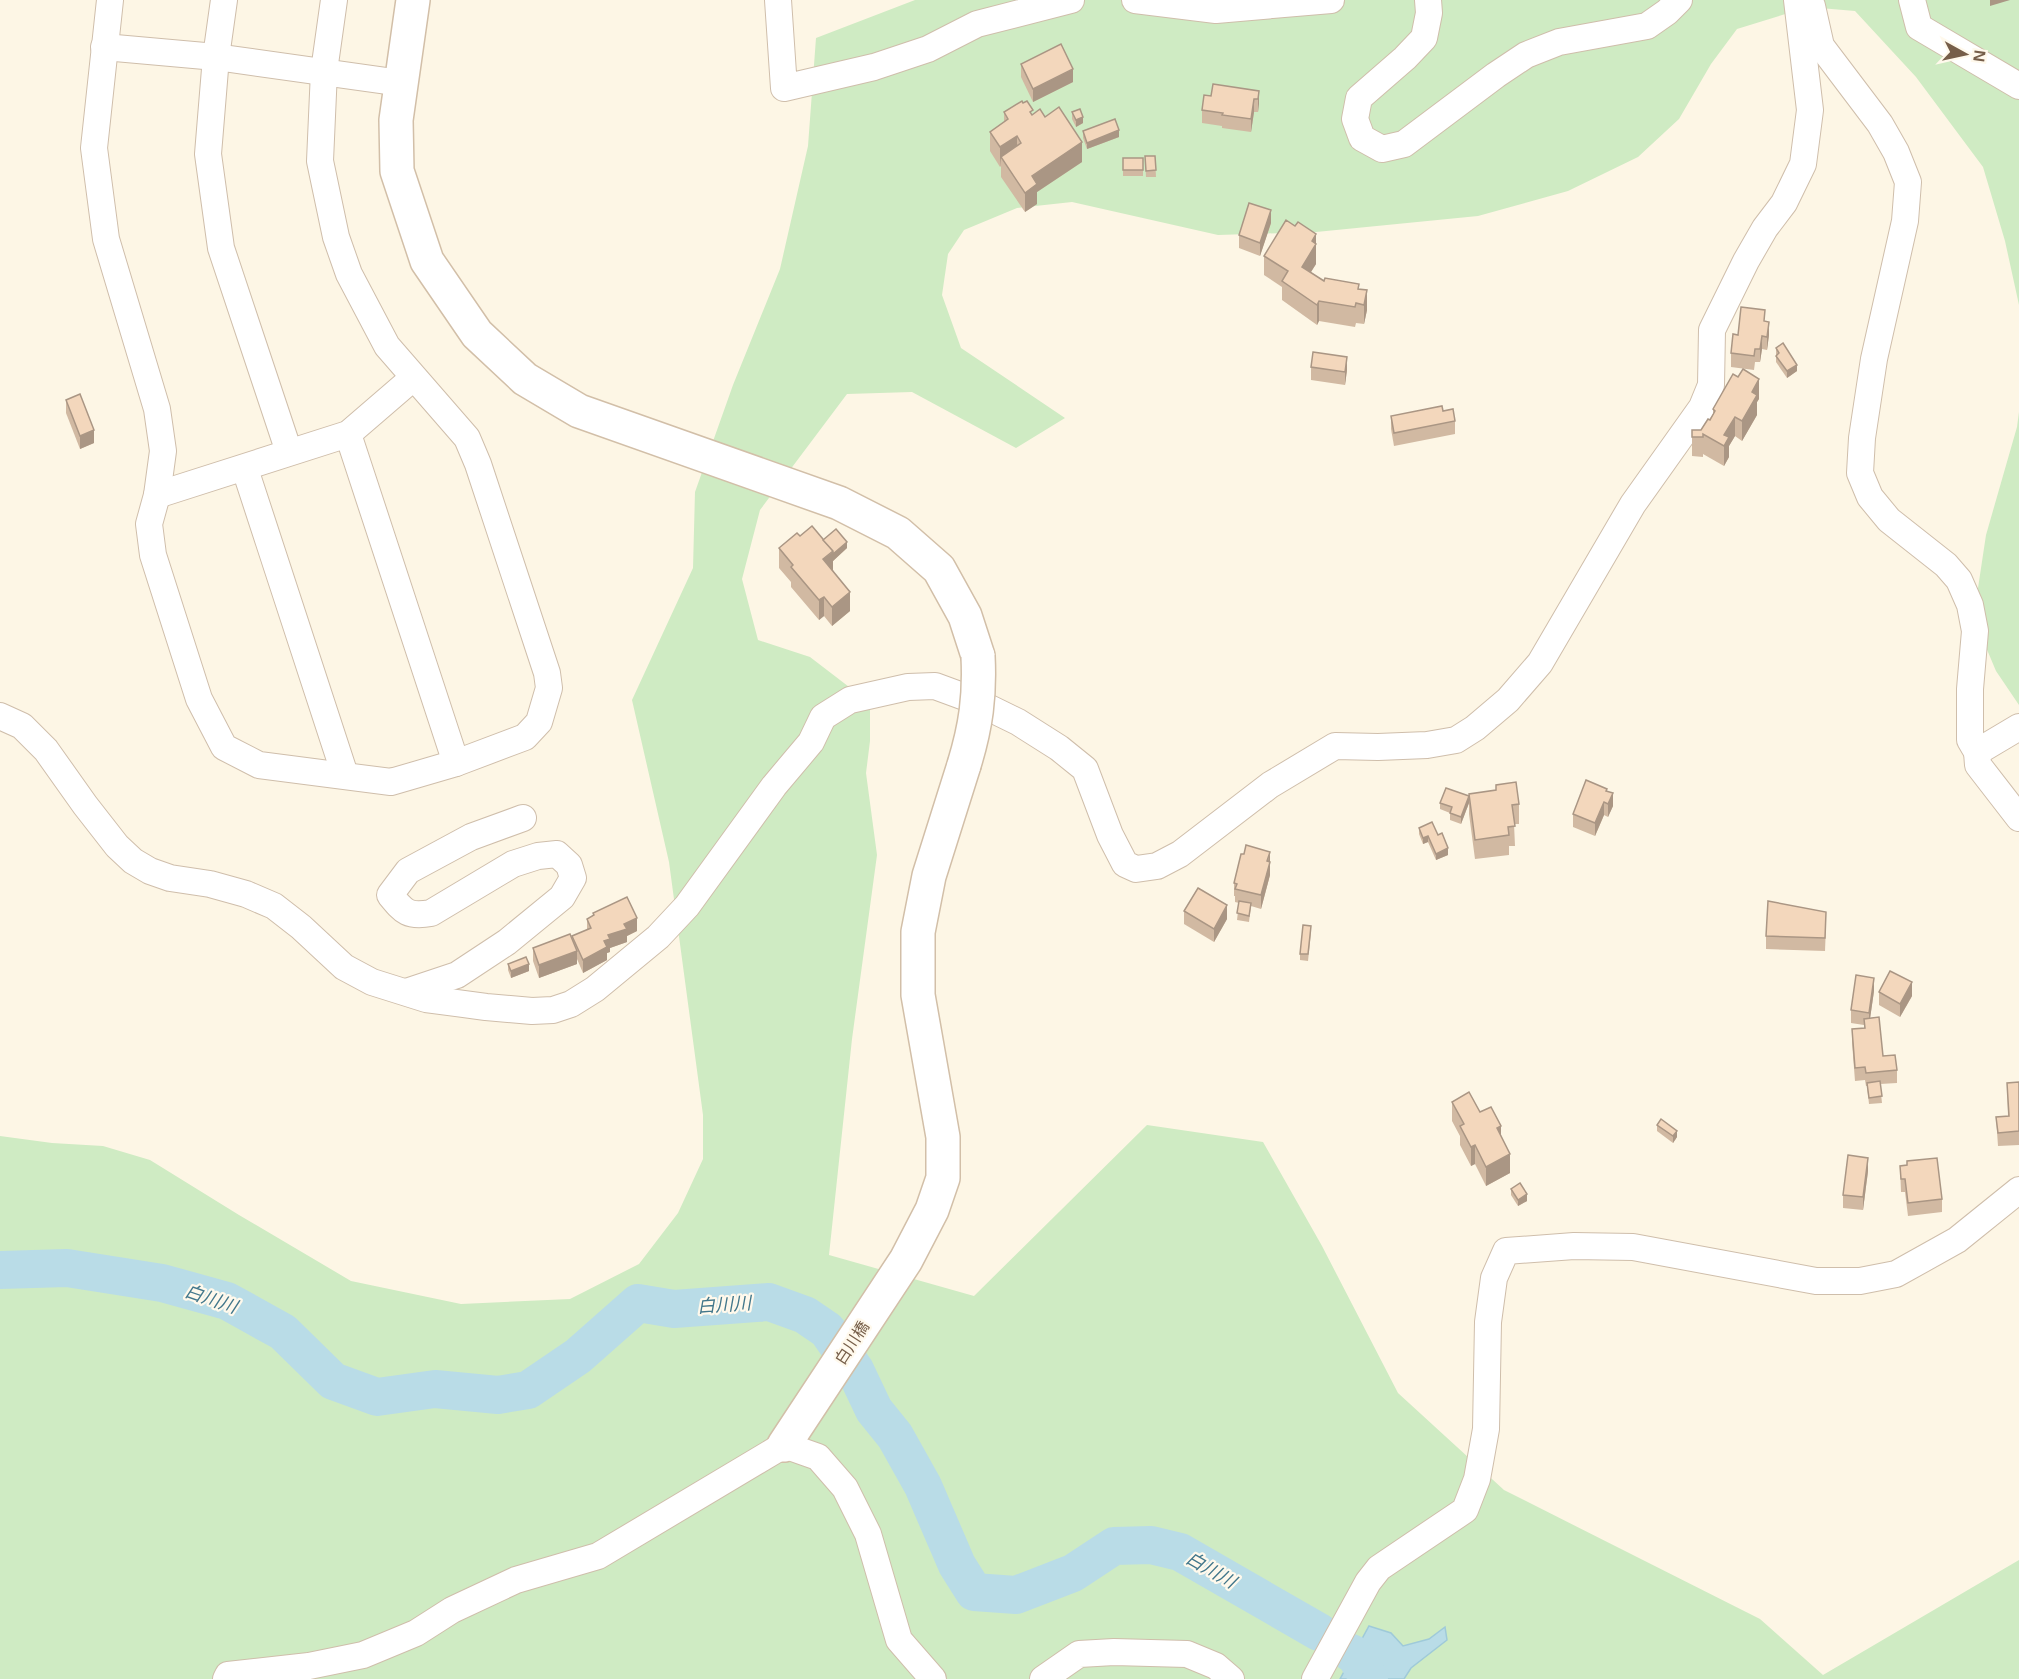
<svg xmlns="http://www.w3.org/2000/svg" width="2019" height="1679" viewBox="0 0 2019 1679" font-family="Helvetica,'Noto Sans JP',sans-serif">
	<rect width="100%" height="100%" fill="#fdf6e5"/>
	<g fill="#cfebc3">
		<path d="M915,0H2019V305L2005,241L1983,167L1916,77L1855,11L1808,7L1737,29L1711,64L1679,119L1638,157L1568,191L1478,216L1316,232L1218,235L1072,202L1017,208L964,230L948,254L942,295L961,348L1065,418L1016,448L912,392L847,394L760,510L742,579L758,640L810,657L870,703V741L866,773L877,855L852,1039L829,1255L974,1296L1147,1125L1263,1142L1322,1246L1398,1393L1504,1490L1760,1619L1823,1675L2019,1560V1679H0V1136L52,1143L103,1146L150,1160L239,1215L351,1281L461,1304L570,1299L639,1264L678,1213L703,1159V1115L669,862L632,700L693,568L695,492L733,385L780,269L808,146L816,38Z"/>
		<path d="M2019,412V705L1996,671L1980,633L1978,588L1986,535L2017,427Z"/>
	</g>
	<path fill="#b9dce7" stroke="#9fcad9" stroke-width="1.5" d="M1369,1626L1391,1633L1403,1646L1429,1639L1445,1627L1447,1640L1411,1668L1404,1679H1340Z"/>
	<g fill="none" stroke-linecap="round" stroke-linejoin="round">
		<g stroke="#b9dce7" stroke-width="38">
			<path d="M0,1270L67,1268L162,1283L227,1301L283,1332L333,1381L377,1397L435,1389L498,1395L528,1390L578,1356L638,1303L674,1309L769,1302L805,1315L827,1330L855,1370L874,1410L895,1436L923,1486L957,1565L974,1592L1016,1595L1073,1573L1114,1546L1151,1545L1180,1552L1319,1632"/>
			<path d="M1351,1653L1355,1655L1369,1679"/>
		</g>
		<g stroke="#cfbeab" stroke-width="28">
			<g id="street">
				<path d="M110,0L94,148L106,239L157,409L163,451L157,495L149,524L153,555L199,699L224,747L259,765L391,782L456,763L525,737L539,722L549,688L547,673L478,464L467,438L387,346L349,274L336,237L320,161L324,71L334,0"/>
				<path d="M224,0L216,57L208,154L221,248L289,452"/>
				<path d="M778,0L784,88L874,67L928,49L977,24L1071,0"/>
				<path d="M1135,0L1216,10L1331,0"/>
				<path d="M1428,0L1429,13L1424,38L1405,58L1359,98L1355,119L1362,138L1382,149L1404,144L1496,75L1526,55L1559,42L1647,26L1667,12L1679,0"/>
				<path d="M1912,0L1919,27L2019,86"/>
				<path d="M1812,6L1821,46L1880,124L1896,152L1908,182L1905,221L1874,359L1862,438L1860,473L1870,497L1889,520L1946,565L1959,580L1970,605L1975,631L1970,689V740L1977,752L1978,765L2019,818"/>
				<path d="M104,47L216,57L401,83"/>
				<path d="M348,434L456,763"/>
				<path d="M245,469L345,775"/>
				<path d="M157,495L348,434L413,378"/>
				<path d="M0,716L22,726L46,750L85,805L117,846L133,861L150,871L170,878L210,884L246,894L274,906L301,927L344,967L372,982L426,999L486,1007L532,1011L553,1010L571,1004L595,989L658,937L687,906L774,786L811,742L823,717L850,700L908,687L935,686L973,700L1018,722L1059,748L1085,769L1110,835L1125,864L1136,869L1157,866L1180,854L1270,785L1335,746L1378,747L1427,745L1456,740L1475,728L1508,700L1540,663L1633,504L1702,407L1711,385L1712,330L1746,261L1765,228L1784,203L1803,164L1810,110L1797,0"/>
				<path d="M1977,752L2019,727"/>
				<path d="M406,992L457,975L507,942L562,897L573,878L569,865L557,854L538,856L513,864L431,913C408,917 404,912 390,895L408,871L471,837L523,818"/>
				<path d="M226,1679L228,1675L309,1666L363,1655L416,1633L452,1610L516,1580L598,1556L784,1445L818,1457L845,1488L868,1534L899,1640L933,1679"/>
				<path d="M1043,1679L1079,1654L1114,1652L1187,1654L1216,1666L1231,1679"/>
				<path d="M1315,1679L1368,1582L1379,1568L1465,1510L1477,1479L1486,1429L1488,1322L1494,1278L1506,1251L1574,1246L1633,1247L1816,1281H1860L1896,1274L1957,1240L2019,1190"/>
			</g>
		</g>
		<g stroke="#d2bfa8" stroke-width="36">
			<g id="secondary">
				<path d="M413,0L396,120L397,171L427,261L477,334L525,379L579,411L839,503L898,533L939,569L965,616L978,656"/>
				<path d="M784,1445L906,1260L932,1210L943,1178V1137L918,995V932L929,876L964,765"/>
			</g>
		</g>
		<use href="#street" stroke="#fff" stroke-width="26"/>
		<use href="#secondary" stroke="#fff" stroke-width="33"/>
		<g stroke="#d2bfa8" stroke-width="36" stroke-linecap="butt">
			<path id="secondary-bridge" d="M964,765C976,726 980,696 978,656"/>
		</g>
		<use href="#secondary-bridge" stroke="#fff" stroke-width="33"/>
	</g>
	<g fill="#d1b9a2">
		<path d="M1021,64L1073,82L1033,102L1021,77Z"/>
		<path d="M1259,91L1258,112H1254L1251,132L1222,128V126L1202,123V110L1211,96Z"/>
		<path d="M1004,112L1033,114L1045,117L1082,162L1037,192V204L1025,212L1001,177V166L1000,167L990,151V132L1004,122Z"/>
		<path d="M1072,112L1083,123L1076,127L1072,119Z"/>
		<path d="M1083,131L1119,137L1087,149L1083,138Z"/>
		<path d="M1145,156H1155L1156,177H1146Z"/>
		<rect x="1123" y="158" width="20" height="18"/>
		<path d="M1271,223L1260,256L1239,248V235Z"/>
		<path d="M1295,226L1316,234V264L1311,272L1324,281L1359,289L1367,310L1364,324L1356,323L1355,327L1319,321L1317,325L1282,300V287L1264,275V256Z"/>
		<path d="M1765,321L1769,335L1767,350L1762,349L1760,362H1755L1754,370L1731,367V353L1738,335Z"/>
		<path d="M1776,348L1797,371L1787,378L1776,362Z"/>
		<path d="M1311,367L1347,370L1345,385L1311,380Z"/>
		<path d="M1759,399L1757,402V415L1742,441L1735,436L1729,446V457L1724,466L1703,454V457L1692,456V430H1701L1710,420L1713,416V409Z"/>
		<path d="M66,400L94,443L80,449L66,413Z"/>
		<path d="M1443,411L1455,421V434L1394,446L1391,429V416Z"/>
		<path d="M823,540L847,548L833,561V570L850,611L832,626L824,616L819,620L791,587V582L779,568V548Z"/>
		<path d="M1496,785L1519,804V824H1514L1515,846H1509V855L1475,859L1469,814V794L1496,790Z"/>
		<path d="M1607,791L1613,806L1608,817L1604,815L1595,836L1573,827V814Z"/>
		<path d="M1440,803H1469L1461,824L1450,820V813L1440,809Z"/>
		<path d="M1419,828L1438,835L1448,855L1436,860L1428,842L1423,844L1419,834Z"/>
		<path d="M1270,852V875L1261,909L1251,906L1249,922L1237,920L1239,903L1235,902V896H1234V883L1244,854Z"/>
		<path d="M1184,911L1227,919L1214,942L1184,924Z"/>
		<path d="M593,913L637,931L627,936V942L610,948V952L607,953V960L583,973L577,959V964L539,978L533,961V948L572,939V936L587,930V919L593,916Z"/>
		<path d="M1826,925L1825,951L1766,949V936Z"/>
		<path d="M1311,932L1308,961L1300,960V954Z"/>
		<path d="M508,964L529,971L511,978L508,970Z"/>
		<path d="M1874,991L1870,1018L1883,1056L1897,1070V1083L1880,1084L1882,1103L1869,1104L1867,1086H1866L1865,1080L1855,1081L1852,1042V1029L1864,1028V1025L1851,1023V1010Z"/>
		<path d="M1879,992L1912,996L1900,1017L1879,1005Z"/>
		<path d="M2019,1082V1145L1998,1146L1996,1117L2008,1116L2007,1083Z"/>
		<path d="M1452,1102L1480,1112L1501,1135L1510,1173L1486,1186L1475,1164L1471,1166L1460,1145V1136L1452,1121Z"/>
		<path d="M1657,1125L1677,1137L1673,1143L1657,1131Z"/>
		<path d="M1900,1166L1942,1199V1212L1908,1216L1905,1192H1901Z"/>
		<path d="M1868,1171L1863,1210L1843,1208V1195Z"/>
		<path d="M1511,1189L1527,1201L1518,1206L1511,1195Z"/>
	</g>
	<g fill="#aa9684">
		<path d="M1990,0H2010L1990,6Z"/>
		<path d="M1073,69V82L1033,102V89Z"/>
		<path d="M1259,91V104L1258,112V99Z"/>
		<path d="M1254,99V112L1251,132V119Z"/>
		<path d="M1083,117V123L1076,127V120Z"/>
		<path d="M1119,130V137L1087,149V143Z"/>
		<path d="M1017,136V156L1001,157L1000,167V147Z"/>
		<path d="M1082,142V162L1037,192V204L1025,212V193L1032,176Z"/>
		<path d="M1271,210V223L1260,256V243Z"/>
		<path d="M1316,234V264L1302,286V267L1312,241Z"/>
		<path d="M1367,290V310L1364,324V305Z"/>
		<path d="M1319,301V321L1317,325V305Z"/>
		<path d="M1769,322V335L1767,350V337Z"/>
		<path d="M1762,336V349L1760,362V349Z"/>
		<path d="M1347,357V370L1345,385V372Z"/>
		<path d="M1797,365V371L1787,378V371Z"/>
		<path d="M1759,379V399L1757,402V415L1742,441V421L1752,392Z"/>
		<path d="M1735,417V436L1729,446V457L1724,466V435Z"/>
		<path d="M94,430V443L80,449V436Z"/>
		<path d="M847,542V548L833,561V571L823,559Z"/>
		<path d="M850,592V611L832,626V607Z"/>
		<path d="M824,597V616L819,620V600Z"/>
		<path d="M1613,793V806L1608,817V804Z"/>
		<path d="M1469,796V803L1461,824V817Z"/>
		<path d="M1604,802V815L1595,836V823Z"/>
		<path d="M1428,836V842L1423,844V838Z"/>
		<path d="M1448,848V855L1436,860V854Z"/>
		<path d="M1270,852V875L1261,909V895Z"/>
		<path d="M1227,905V919L1214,942V929Z"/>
		<path d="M637,918V931L627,936V942L610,948V952L607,953V960L583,973V960L604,941L608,935L624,924Z"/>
		<path d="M577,951V964L539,978V965Z"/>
		<path d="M529,964V971L511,978V971Z"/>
		<path d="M1874,978V991L1869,1026V1013Z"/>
		<path d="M1912,982V996L1900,1017V1004Z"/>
		<path d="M1501,1126V1146L1497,1128Z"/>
		<path d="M1677,1131V1137L1673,1143V1136Z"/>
		<path d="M1475,1145V1164L1471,1166V1147Z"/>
		<path d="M1510,1154V1173L1486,1186V1167Z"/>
		<path d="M1868,1158V1171L1863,1210V1197Z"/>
		<path d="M1527,1194V1201L1518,1206V1200Z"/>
	</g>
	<g fill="#f3d7bc" stroke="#aa9684" stroke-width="1.5">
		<path d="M1061,44L1073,69L1033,89L1021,64Z"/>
		<path d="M1213,84L1259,91L1258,99H1254L1251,119L1222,115L1223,113L1202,110L1204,95L1211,96Z"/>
		<path d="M1022,101L1023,103L1027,101L1033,110L1030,112L1032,115L1040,109L1045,117L1059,107L1082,142L1032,176L1037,184L1025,193L1001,157L1021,143L1017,136L1000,147L990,132L1008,119L1004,112Z"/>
		<path d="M1080,109L1083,117L1076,120L1072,112Z"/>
		<path d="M1115,119L1119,130L1087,143L1083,131Z"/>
		<path d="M1145,156H1155L1156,170L1146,171Z"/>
		<rect x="1123" y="158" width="20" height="12"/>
		<path d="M1249,203L1271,210L1260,243L1239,235Z"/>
		<path d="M1286,220L1295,226L1298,222L1316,234L1312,241L1316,244L1302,267L1324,281L1325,278L1359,284L1358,289L1367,290L1364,305L1356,303L1355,307L1319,301L1317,305L1282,281L1288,271L1264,256Z"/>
		<path d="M1741,307L1765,310L1764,321L1769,322L1767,337L1762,336L1760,349H1755L1754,356L1731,353L1733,334L1738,335Z"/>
		<path d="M1783,343L1797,365L1787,371L1776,356L1779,353L1776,348Z"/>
		<path d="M1313,352L1347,357L1345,372L1311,367Z"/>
		<path d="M1743,369L1759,379L1752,392L1757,395L1742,421L1735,417L1724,435L1729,437L1724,446L1703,434V437H1692V430H1701L1708,419L1710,420L1715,411L1713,409L1733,374L1738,377Z"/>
		<path d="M80,394L94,430L80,436L66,400Z"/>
		<path d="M1442,406L1443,411L1453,409L1455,421L1394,433L1391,416Z"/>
		<path d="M812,526L833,551L823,559L850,592L832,607L824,597L819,600L791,567L793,565L779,548L797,533L800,536Z"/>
		<path d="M836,529L847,542L833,554V551L823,540Z"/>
		<path d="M1586,780L1607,789L1606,791L1613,793L1608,804L1604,802L1595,823L1573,814Z"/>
		<path d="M1516,782L1519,804L1512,805L1515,826L1508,827L1509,835L1475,840L1469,794L1496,790V785Z"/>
		<path d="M1446,788L1469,796L1461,817L1450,813L1452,807L1440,803Z"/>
		<path d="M1432,822L1438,835L1442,833L1448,848L1436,854L1428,836L1423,838L1419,828Z"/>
		<path d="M1246,845L1270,852L1267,861L1270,862L1261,895L1235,889L1237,884L1234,883L1241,854H1244Z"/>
		<path d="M1198,888L1227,905L1214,929L1184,911Z"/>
		<path d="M627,897L637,918L624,924L627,929L608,935L610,939L604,941L607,947L583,960L572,936L591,928L587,919L594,915L593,913Z"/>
		<path d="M1239,901L1251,903L1249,916L1237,913Z"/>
		<path d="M1768,901L1826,912L1825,938L1766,936Z"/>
		<path d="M1303,925L1311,926L1308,954H1300Z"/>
		<path d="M570,934L577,951L539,965L533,948Z"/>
		<path d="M526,957L529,964L511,971L508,964Z"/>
		<path d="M1890,971L1912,982L1900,1004L1879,992Z"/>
		<path d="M1856,975L1874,978L1869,1013L1851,1010Z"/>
		<path d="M1879,1017L1883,1056L1895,1055L1897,1070L1866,1073L1865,1067L1855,1068L1852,1029L1865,1028L1864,1019Z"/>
		<path d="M1880,1081L1882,1096L1869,1098L1867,1083Z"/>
		<path d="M2019,1082V1131L1998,1133L1996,1117L2009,1116L2007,1083Z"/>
		<path d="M1469,1092L1480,1112L1491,1107L1501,1126L1497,1128L1510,1154L1486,1167L1475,1145L1471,1147L1460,1126L1464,1124L1452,1102Z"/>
		<path d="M1661,1119L1677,1131L1673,1136L1657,1125Z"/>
		<path d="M1848,1155L1868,1158L1863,1197L1843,1195Z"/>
		<path d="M1937,1158L1942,1199L1908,1203L1905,1179H1901L1900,1166L1907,1165V1161Z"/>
		<path d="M1520,1183L1527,1194L1518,1200L1511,1189Z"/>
	</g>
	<g text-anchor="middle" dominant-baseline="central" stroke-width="4.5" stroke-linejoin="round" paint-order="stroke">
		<g font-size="16" fill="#765e49" stroke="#fff9ec">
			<text transform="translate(852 1343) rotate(-57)">白川橋</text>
		</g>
		<g font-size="18" font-style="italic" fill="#42778b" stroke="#fff9ec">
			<text transform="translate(211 1299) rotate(19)">白川川</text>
			<text transform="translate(724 1305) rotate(-4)">白川川</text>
			<text transform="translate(1211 1570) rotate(30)">白川川</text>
		</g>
	</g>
	<g transform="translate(1965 54) rotate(98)" stroke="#fff9ec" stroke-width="4.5" paint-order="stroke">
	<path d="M0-4.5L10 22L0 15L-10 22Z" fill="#765e49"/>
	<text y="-9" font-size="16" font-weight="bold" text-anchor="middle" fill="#765e49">N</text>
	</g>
</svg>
